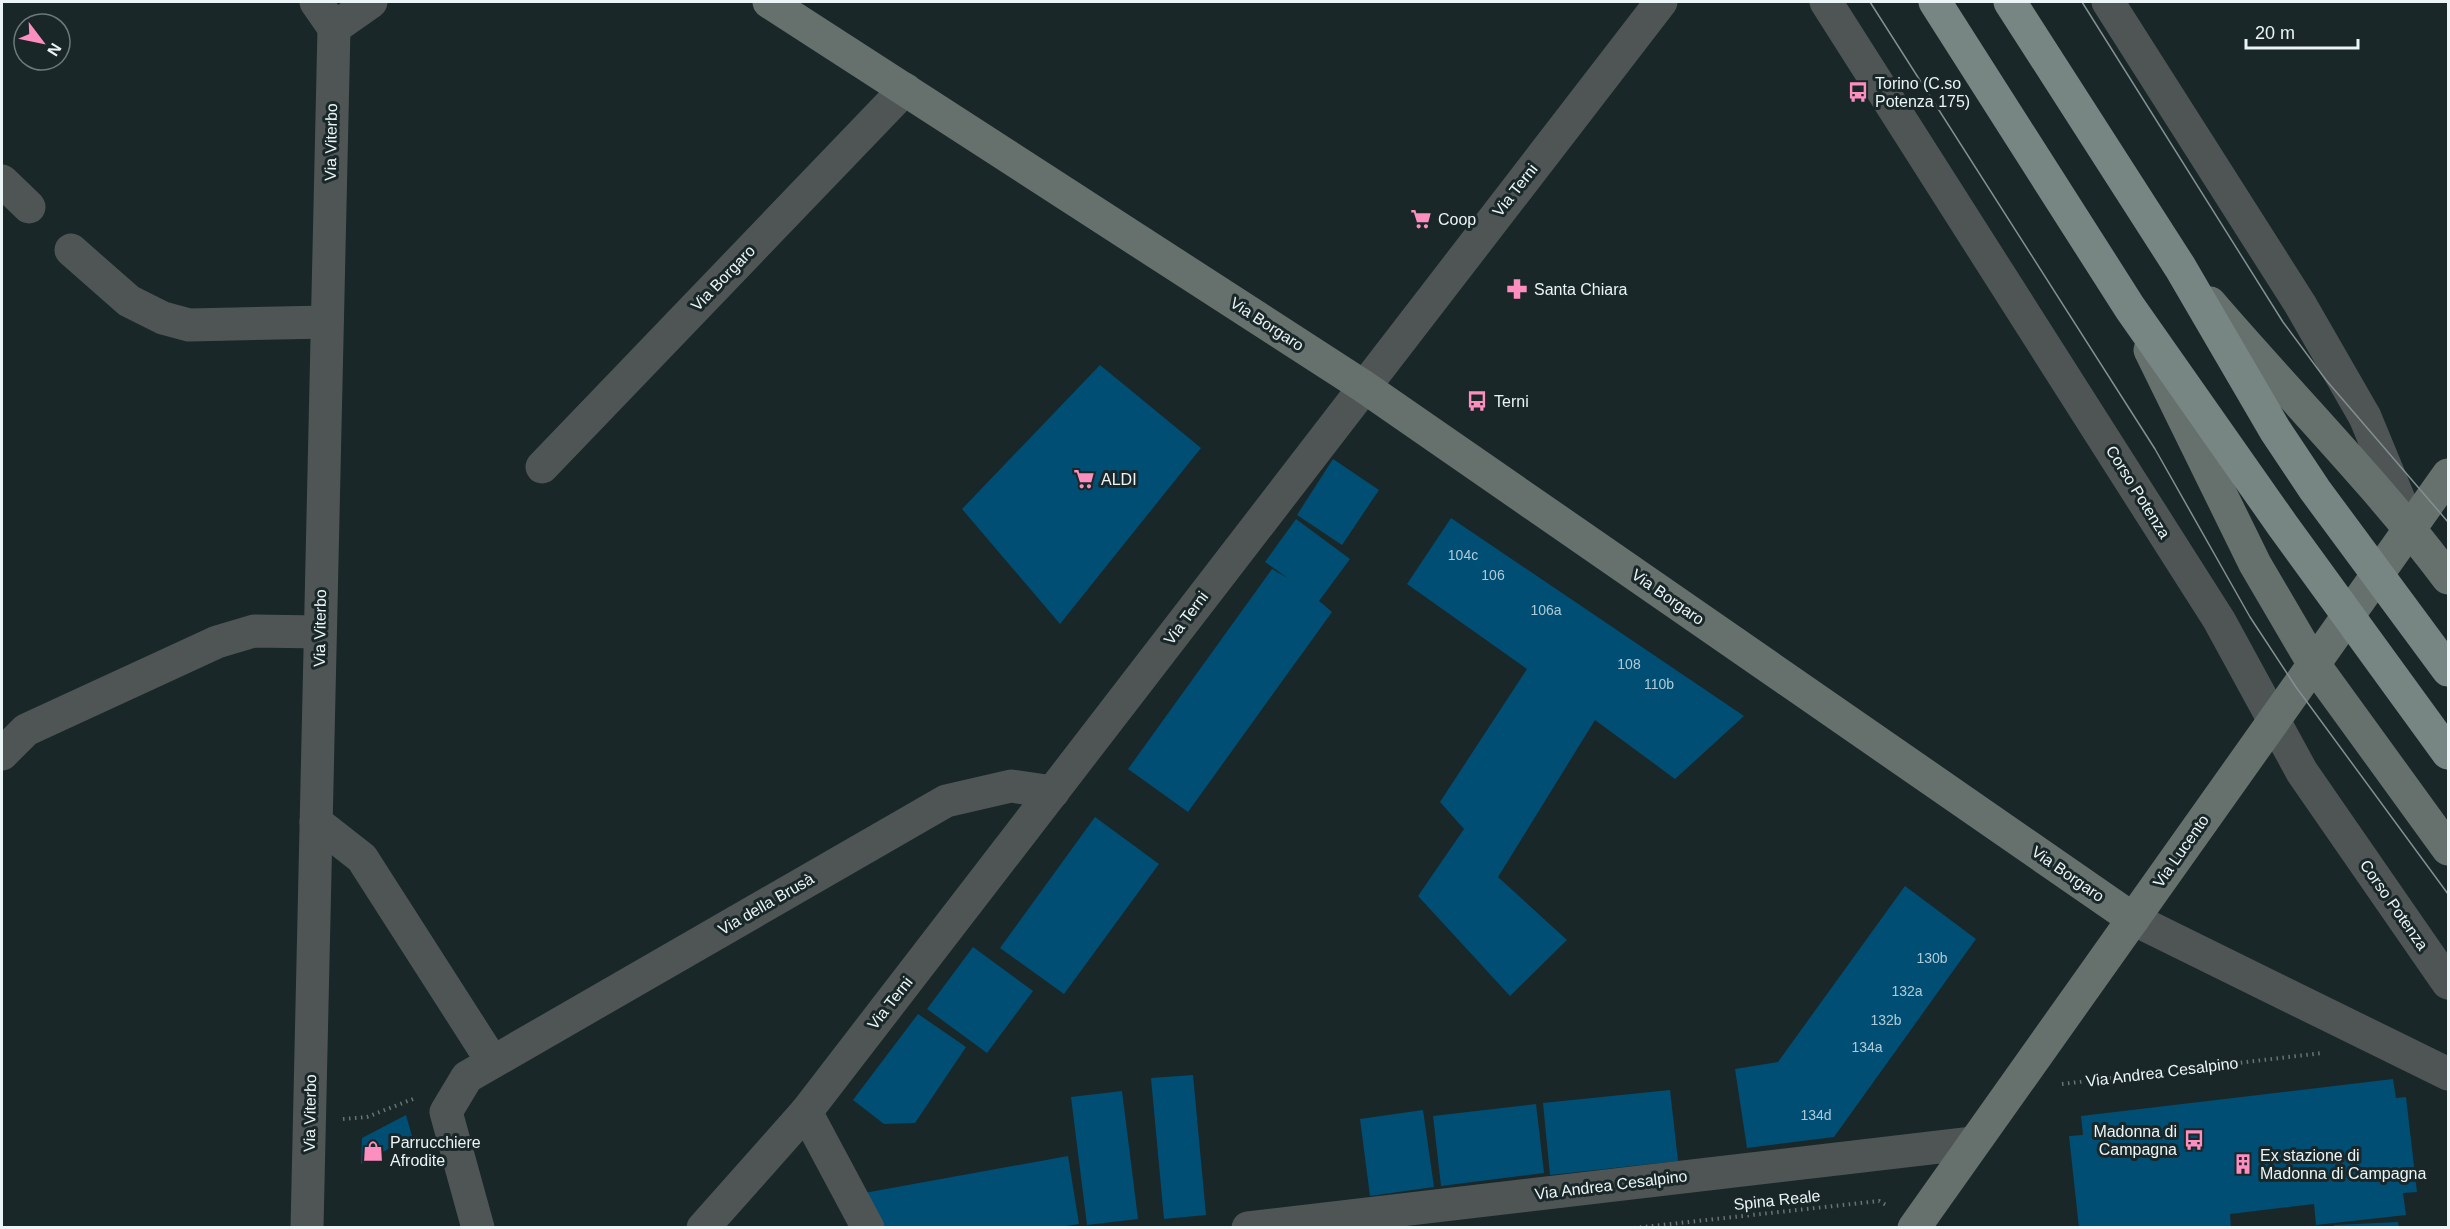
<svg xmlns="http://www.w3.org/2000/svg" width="2450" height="1229" viewBox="0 0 2450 1229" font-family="Arial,sans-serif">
	<rect width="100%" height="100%" fill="#192729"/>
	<g fill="#004e73">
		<path d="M1100,365L1201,448L1060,624L962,509Z"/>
		<path d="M1333,459L1379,490L1342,545L1297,515Z"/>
		<path d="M1451,518L1744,716L1675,779L1595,720L1498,877L1567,940L1510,996L1418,896L1464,829L1440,802L1527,669L1407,584Z"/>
		<path d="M1296,519L1350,559L1319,601L1332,612L1188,812L1128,769L1272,569L1289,579L1265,562Z"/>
		<path d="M1095,817L1159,864L1064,994L1000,948Z"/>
		<path d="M1905,886L1976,939L1834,1137L1747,1148L1735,1069L1778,1062Z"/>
		<path d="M973,947L1033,991L987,1053L927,1009Z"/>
		<path d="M918,1014L966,1047L915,1123L884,1124L853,1100Z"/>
		<path d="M1193,1075L1206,1215L1164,1219L1151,1078Z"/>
		<path d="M2393,1079L2396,1098L2406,1097L2417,1192L2403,1193L2406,1215L2316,1225L2314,1204L2230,1214L2231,1228H2079L2069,1136L2083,1135L2081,1116Z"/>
		<path d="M1670,1090L1678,1161L1550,1175L1543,1103Z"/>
		<path d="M1122,1091L1138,1219L1087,1225L1071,1097Z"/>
		<path d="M1536,1104L1544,1173L1441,1186L1433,1116Z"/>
		<path d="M1423,1110L1434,1187L1370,1196L1360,1119Z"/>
		<path d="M406,1115L412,1136L361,1164L362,1138Z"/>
		<path d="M1068,1156L1079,1224L1053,1228H884L864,1193Z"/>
		<path d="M2398,1222L2399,1228H2334V1225Z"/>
	</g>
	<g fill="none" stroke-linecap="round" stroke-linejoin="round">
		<g stroke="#687476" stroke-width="4" stroke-dasharray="1.5 4.5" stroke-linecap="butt">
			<path d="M2062,1084L2322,1053"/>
			<path d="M343,1119L367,1117L413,1099"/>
			<path d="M1634,1228L1879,1201L1886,1205"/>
		</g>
		<g stroke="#4f5554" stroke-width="33">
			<path d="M316,2L334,28"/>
			<path d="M1826,2L2219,620L2302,772L2448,983"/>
			<path d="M2108,2L2300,304L2365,417L2410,526"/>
			<path d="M334,28L371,2"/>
			<path d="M2,181L29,207"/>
			<path d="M71,250L129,301L163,318L189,325L327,322"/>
			<path d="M542,467L905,89"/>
			<path d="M2,754L26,730L217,642L254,631L320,632"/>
			<path d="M316,822L362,858L492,1061"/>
			<path d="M2133,919L2448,1074"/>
			<path d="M806,1112L868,1228"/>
			<path d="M307,1228L334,28"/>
			<path d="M478,1228L446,1112L467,1077L946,801L1011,786L1053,792"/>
			<path d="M703,1228L806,1112L1661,2"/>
			<path d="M1248,1228L1973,1143"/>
		</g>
		<g stroke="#66716e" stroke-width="33">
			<path d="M769,2L1363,386L2133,919"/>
			<path d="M2210,303C2289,395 2375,481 2448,578"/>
			<path d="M2150,350L2255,564L2313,663L2448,849"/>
			<path d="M1914,1228L2448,475"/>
		</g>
		<g stroke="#788683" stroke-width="33">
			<path d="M1935,2L2130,308L2283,526L2448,753"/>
			<path d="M2010,2L2180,267L2275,430L2315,490L2448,670"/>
		</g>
		<g stroke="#838f91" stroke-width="1.5">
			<path d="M1870,2L2155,449L2250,617L2296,687L2448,894"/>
			<path d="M2082,2L2283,322L2326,380L2448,522"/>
		</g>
	</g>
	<defs>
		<g id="bus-bare" transform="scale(1.62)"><path d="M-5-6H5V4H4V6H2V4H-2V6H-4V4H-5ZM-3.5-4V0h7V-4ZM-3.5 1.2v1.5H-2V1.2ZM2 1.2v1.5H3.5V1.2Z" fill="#fd8ec0" stroke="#192729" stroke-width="2.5" paint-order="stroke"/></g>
		<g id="supermarket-bare" transform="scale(1.62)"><path d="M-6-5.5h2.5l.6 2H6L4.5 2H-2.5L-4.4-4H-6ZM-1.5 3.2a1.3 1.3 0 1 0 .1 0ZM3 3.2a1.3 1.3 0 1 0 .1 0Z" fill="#fd8ec0" stroke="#192729" stroke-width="2.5" paint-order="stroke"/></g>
		<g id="pharmacy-bare" transform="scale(1.62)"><path d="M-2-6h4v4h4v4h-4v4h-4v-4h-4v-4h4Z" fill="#fd8ec0" stroke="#192729" stroke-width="2.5" paint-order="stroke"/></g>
		<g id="shop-bare" transform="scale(1.62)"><path d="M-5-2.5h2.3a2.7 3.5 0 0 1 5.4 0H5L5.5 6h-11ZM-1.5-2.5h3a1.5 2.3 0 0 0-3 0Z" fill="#fd8ec0" stroke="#192729" stroke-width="2.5" paint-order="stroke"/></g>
		<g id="building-bare" transform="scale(1.62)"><path d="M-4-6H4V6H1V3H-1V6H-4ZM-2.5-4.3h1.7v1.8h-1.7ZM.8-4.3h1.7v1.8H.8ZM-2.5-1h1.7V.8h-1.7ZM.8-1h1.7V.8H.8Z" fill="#fd8ec0" stroke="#192729" stroke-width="2.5" paint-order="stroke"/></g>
	</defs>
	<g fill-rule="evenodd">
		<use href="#bus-bare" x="1858" y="92"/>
		<use href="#supermarket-bare" x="1421" y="219"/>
		<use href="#pharmacy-bare" x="1517" y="289"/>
		<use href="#bus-bare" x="1477" y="401"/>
		<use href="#supermarket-bare" x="1084" y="479"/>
		<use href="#bus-bare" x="2194" y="1140"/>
		<use href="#shop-bare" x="373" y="1151"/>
		<use href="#building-bare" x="2243" y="1164"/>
	</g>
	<g text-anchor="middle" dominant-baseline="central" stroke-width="6" stroke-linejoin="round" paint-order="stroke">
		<g font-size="14" fill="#b0cad5">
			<text x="1463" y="555">104c</text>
			<text x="1493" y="575">106</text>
			<text x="1546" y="610">106a</text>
			<text x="1629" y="664">108</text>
			<text x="1659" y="684">110b</text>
			<text x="1932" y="958">130b</text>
			<text x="1907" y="991">132a</text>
			<text x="1886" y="1020">132b</text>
			<text x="1867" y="1047">134a</text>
			<text x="1816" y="1115">134d</text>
		</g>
		<g font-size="16" fill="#ebf4f6" stroke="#192729" text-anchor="start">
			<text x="1875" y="83">Torino (C.so<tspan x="1875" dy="18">Potenza 175)</tspan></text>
			<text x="1438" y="219">Coop</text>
			<text x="1534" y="289">Santa Chiara</text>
			<text x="1494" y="401">Terni</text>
			<text x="1101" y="479">ALDI</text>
			<text x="2177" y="1131" text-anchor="end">Madonna di<tspan x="2177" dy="18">Campagna</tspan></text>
			<text x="390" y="1142">Parrucchiere<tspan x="390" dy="18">Afrodite</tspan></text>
			<text x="2260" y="1155">Ex stazione di<tspan x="2260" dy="18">Madonna di Campagna</tspan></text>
		</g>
		<g font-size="16" fill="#ebf4f6" stroke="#192729">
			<text transform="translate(331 142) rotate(-89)">Via Viterbo</text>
			<text transform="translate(1515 190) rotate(-52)">Via Terni</text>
			<text transform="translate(723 278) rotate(-46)">Via Borgaro</text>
			<text transform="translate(1267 324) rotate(33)">Via Borgaro</text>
			<text transform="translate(2138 492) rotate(58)">Corso Potenza</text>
			<text transform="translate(1668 597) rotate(35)">Via Borgaro</text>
			<text transform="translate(1186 618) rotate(-53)">Via Terni</text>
			<text transform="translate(320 628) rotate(-89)">Via Viterbo</text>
			<text transform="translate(2181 851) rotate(-55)">Via Lucento</text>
			<text transform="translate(2068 874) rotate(35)">Via Borgaro</text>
			<text transform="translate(766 904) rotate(-30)">Via della Brusà</text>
			<text transform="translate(2394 905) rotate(55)">Corso Potenza</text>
			<text transform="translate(890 1003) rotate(-52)">Via Terni</text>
			<text transform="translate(2162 1072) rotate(-7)">Via Andrea Cesalpino</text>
			<text transform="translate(310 1113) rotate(-89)">Via Viterbo</text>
			<text transform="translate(1611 1185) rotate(-7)">Via Andrea Cesalpino</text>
			<text transform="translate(1777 1200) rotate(-6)">Spina Reale</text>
		</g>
	</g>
	<rect width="2450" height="1229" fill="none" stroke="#ebf4f6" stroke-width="6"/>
	<g transform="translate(42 42) rotate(122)"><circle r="28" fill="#192729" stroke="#6d797b" stroke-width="1.5"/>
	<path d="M0-4.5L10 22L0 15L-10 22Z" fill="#fd8ec0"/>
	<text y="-9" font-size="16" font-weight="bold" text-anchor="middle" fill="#ebf4f6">N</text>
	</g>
	<path d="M2246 39v9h112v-9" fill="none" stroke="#ebf4f6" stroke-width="3"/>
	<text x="2255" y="39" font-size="18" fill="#ebf4f6" stroke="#192729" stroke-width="4.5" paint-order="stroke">20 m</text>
</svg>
